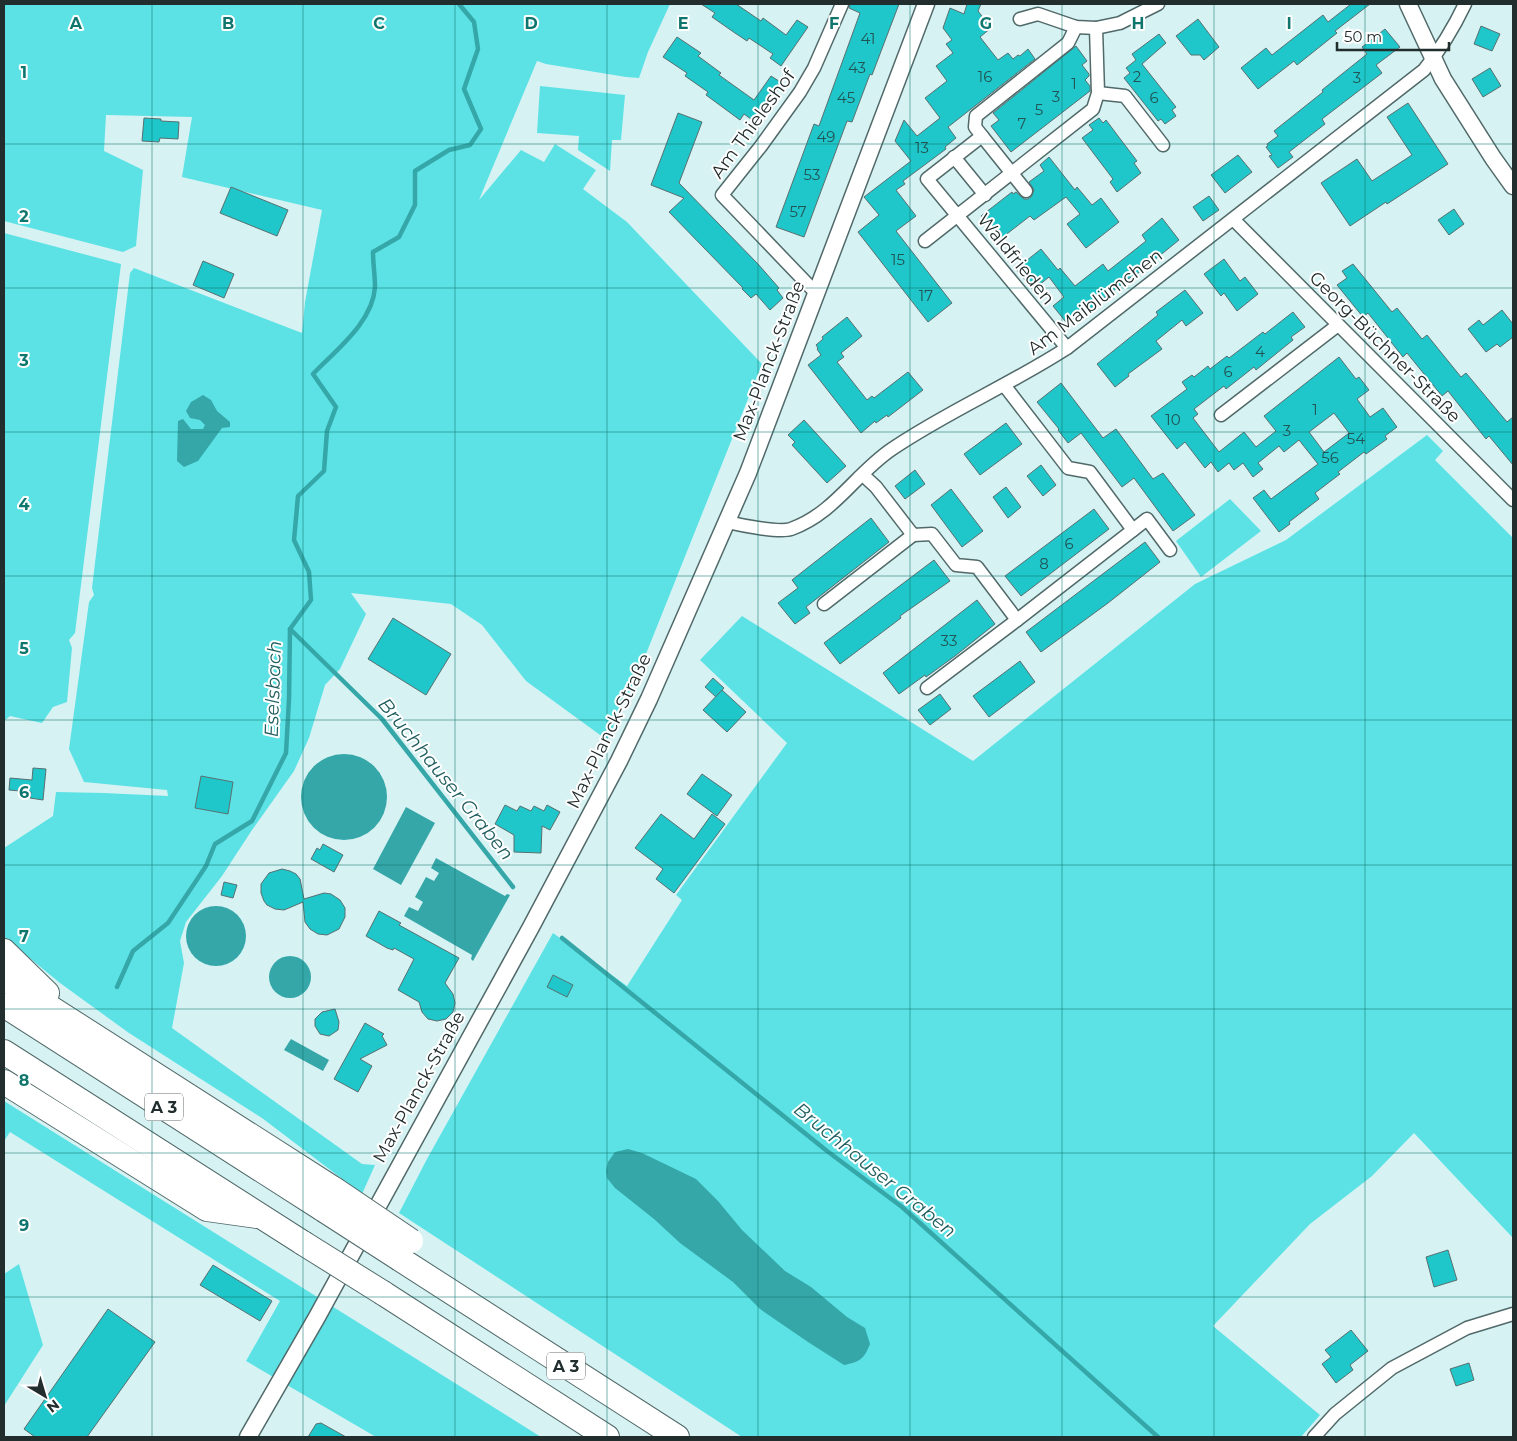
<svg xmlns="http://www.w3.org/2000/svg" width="1517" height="1441" viewBox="0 0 1517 1441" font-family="Montserrat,sans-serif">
	<rect width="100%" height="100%" fill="#d7f2f3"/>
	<g fill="#5ce2e5" fill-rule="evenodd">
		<path d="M4,4H670L648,52L639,78L626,77L546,64L537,61L479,200L521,150L544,162L555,144L596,170L583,189L627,222L762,364L638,674L607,740L526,681L482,625L451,604L351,593L366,614L340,669L325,685L309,738L294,771L252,830L222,876L186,922L180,941L184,963L172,1028L362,1164L375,1165L362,1194L262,1118L129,1033L60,983L4,937V848L53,816L56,792L104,793L168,796L167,790L84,782L69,749L89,602L94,595L92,588L130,273L134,268L302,333L305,302L322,210L182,177L192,117L106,115L104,151L143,170L136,246L123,252L4,221ZM201,777L233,782L228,814L195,808Z"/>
		<path d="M540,86L625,95L621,140H612L610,171L578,150L579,136L537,133Z"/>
		<path d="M4,233L121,264L75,633L69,640L72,648L67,702L53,707L42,723L10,716L4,721Z"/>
		<path d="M1427,435L1443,451L1435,460L1513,538V1238L1414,1133L1372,1176L1310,1224L1213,1326L1320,1415L1301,1437H742L399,1213L427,1159L553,933L627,986L682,900L676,895L787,743L700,660L742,616L973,761L1195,584L1286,540Z"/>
		<path d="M1230,499L1261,531L1201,577L1176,541Z"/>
		<path d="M4,1101L20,1111L541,1437H376L246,1361L280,1301L10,1132L4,1141Z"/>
		<path d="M19,1264L43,1345L4,1406V1274Z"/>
	</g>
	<g fill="#35a7a9">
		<path d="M203,395L211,400L217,411L230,422V427L222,428L198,461L184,467L177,461L178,421L183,419L191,429H203L205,425L200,420L190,418L186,411L191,402Z"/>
		<circle cx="344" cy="797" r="43"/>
		<path d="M406,807L435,823L401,885L373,869Z"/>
		<path d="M436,858L505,896L507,894L510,895L473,961L471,959L472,955L404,916L409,907L418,911L423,902L415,897L426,877L434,881L439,873L431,868Z"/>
		<circle cx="216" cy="936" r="30"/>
		<circle cx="290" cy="977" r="21"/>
		<path d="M291,1039L329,1060L323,1071L284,1050Z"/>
		<path d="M628,1149L642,1153L696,1179L718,1201L742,1230L785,1271L811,1287L847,1317L865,1328L870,1344C864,1359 860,1362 844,1365L808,1342L760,1309L733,1282L680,1243L654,1219L615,1188L607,1178L606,1171L608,1162L615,1152Z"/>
	</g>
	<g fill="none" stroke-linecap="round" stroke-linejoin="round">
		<g stroke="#35a7a9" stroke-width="4.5">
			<path d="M290,629L382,719L513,887"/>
			<path d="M562,938L827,1151L902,1207L1158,1437"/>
			<path d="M117,987L133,951L168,923L206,866L215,844L252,821L286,753L289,699L290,629L311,600L309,572L294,540L298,496L324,471L327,431L336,407L313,374C336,350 373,322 375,287C375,276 373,263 373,252L399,237L415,205V171L449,150L470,145L481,129L464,89L478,49L474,22L459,4"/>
		</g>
	</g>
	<g fill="#1fc7ca" stroke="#587070" fill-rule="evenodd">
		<path d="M701,4H736L761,21L763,18L786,35L797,20L808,27L781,66L770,58L773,54L749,38L747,41L735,33L712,17L715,13Z"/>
		<path d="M850,4H899L872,75L870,74L852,122L847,121L804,237L776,227L814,124L819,126L860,13L849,8Z"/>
		<path d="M967,4H981L978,11L991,28L980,37L998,60L1008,53L1013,59L1018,55L1020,56L1028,49L1035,59L948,127L956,138L945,147L946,149L903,181L905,184L896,190L916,216L896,231L952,303L928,322L858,232L879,215L864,197L911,161L895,141L904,120L917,136L940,118L925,98L947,81L936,66L953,53L946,44L952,40L943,28L950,8L964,14Z"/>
		<path d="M1351,4H1370L1335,31L1337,33L1297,65L1294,61L1258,89L1241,68L1266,48L1272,55L1323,15L1328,22Z"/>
		<path d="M1198,19L1219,47L1204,60L1200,55H1191L1176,36Z"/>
		<path d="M1481,26L1500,34L1492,51L1474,44Z"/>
		<path d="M1385,29L1400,47L1376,65L1382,73L1322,119L1325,124L1289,152L1293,157L1278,168L1269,156L1272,155L1266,147L1268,146L1267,144L1278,136L1274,131L1323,92L1322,90L1367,54L1362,47Z"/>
		<path d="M1159,34L1166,43L1142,64L1176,107L1172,110L1176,116L1165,124L1161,119L1158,121L1124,78L1130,73L1126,68L1136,60L1132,54Z"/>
		<path d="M677,37L701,53L698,56L721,73L719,75L754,100L771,76L782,83L755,122L744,114L740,120L706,95L708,92L685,76L687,73L663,57Z"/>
		<path d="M1076,46L1087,61L1082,65L1089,74V76L1085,80L1090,86V91L1011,152L991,126L999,120L993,113Z"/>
		<path d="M1490,68L1501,86L1483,97L1472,79Z"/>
		<path d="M1408,103L1448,164L1387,204L1386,202L1350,226L1321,183L1357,159L1372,181L1412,155L1387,117Z"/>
		<path d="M678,113L702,122L679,183L758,264L779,288L777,290L783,298L770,310L756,294L751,298L742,289L743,288L669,212L684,198L651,185Z"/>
		<path d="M144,118L161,119V121L179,122L178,139L160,138L159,142L142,141Z"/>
		<path d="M1099,118L1103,123L1106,120L1121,140L1137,161L1134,163L1141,173L1117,192L1110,182L1113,179L1082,138L1093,130L1089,125Z"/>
		<path d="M1238,155L1252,172L1225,193L1211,175Z"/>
		<path d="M1049,157L1075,190L1077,187L1092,205L1101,198L1119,222L1086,248L1067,224L1080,214L1066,197L1034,220L1030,216L999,240L981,216L1012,192L1013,194L1016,192L1024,199H1028L1031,197L1034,190L1029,182L1044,171L1040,165Z"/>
		<path d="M231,187L288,210L277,236L220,213Z"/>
		<path d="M1209,196L1219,210L1203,221L1193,207Z"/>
		<path d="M1454,209L1464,224L1449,235L1438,220Z"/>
		<path d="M1162,218L1179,240L1132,278L1131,277L1069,326L1053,306L1064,297L1049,277L1033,290L1016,269L1041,249L1058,270L1060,268L1075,286L1103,264L1108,271L1146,241L1142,235Z"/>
		<path d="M1224,259L1240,281L1245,277L1258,294L1237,311L1224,293L1221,296L1204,274Z"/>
		<path d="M203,261L234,274L224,298L193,285Z"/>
		<path d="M1353,264L1392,312L1397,308L1422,339L1427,335L1461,377L1466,373L1507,422L1513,417V465L1489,436L1486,439L1448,391L1442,396L1407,353L1403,357L1368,313L1363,317L1337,285L1347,278L1342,271Z"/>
		<path d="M1185,290L1203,313L1186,326L1182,320L1156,341L1162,349L1128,374L1129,376L1115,387L1097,364L1158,315L1156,312Z"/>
		<path d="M1502,310L1513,324V337L1500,347L1497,344L1486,352L1468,329L1479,320L1483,325Z"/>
		<path d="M1293,312L1305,327L1291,337L1293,340L1256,370L1254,367L1226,389L1224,386L1194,409L1198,414L1193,418L1219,452L1244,432L1256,447L1276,431L1264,416L1339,357L1356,379L1359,377L1369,390L1357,399L1370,417L1383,408L1397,427L1385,436L1387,439L1366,454L1364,452L1338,472L1340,474L1315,493L1319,499L1289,522L1290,524L1279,532L1253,498L1264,490L1271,499L1318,464L1299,440L1284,452L1279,446L1258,463L1263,469L1253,477L1243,463L1234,470L1229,463L1218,472L1211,462L1205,468L1185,442L1177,449L1151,416L1187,389L1182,382L1192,375L1194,377L1208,366L1210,369L1227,356L1229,358L1263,332L1265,334ZM1334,413L1349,433L1324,452L1309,432Z"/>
		<path d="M847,317L862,336L841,353L844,357L837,362L867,400L872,396L874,398L908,372L923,390L888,417L887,415L876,423L875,421L861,433L808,365L821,355L817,349L818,348L816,345L823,339L822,337Z"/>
		<path d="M1061,383L1103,438L1116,429L1153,479L1163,473L1195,515L1173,531L1134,478L1122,487L1081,433L1068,443L1058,430L1059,429L1037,402Z"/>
		<path d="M804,420L846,466L827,483L792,445L795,442L788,435Z"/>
		<path d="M1006,423L1022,444L980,475L964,454Z"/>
		<path d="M1041,465L1056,485L1043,496L1027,476Z"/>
		<path d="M915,470L925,484L905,499L895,486Z"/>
		<path d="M1006,487L1021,507L1008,518L993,497Z"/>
		<path d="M951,489L983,531L962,547L931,505Z"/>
		<path d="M1094,509L1109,529L1021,596L1005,576Z"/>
		<path d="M871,518L889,542L806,607L810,613L795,624L778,603L798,588L792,580Z"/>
		<path d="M1145,542L1160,562L1108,603L1041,652L1026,632Z"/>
		<path d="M934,560L950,581L900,616L901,618L840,664L824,643Z"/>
		<path d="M977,600L995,624L955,656L926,677L925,675L899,694L883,673Z"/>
		<path d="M393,618L451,654L426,695L368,659Z"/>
		<path d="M1020,661L1035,682L989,717L973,696Z"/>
		<path d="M713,678L724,688L716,697L705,687Z"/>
		<path d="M722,690L746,712L727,732L703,710Z"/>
		<path d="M940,694L951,709L930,725L918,710Z"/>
		<path d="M33,768L46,769L43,800L30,798L31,792L9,790L10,778L32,780Z"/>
		<path d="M702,774L732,795L717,816L687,794Z"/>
		<path d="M201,776L233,782L228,814L195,808Z"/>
		<path d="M505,805L517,811L520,806L531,811L534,806L544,811L547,805L560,812L550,830L542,826L541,853L514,852V835L495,824Z"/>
		<path d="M661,814L694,839L712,814L725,824L674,893L656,879L663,869L635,848Z"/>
		<path d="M323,844L343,855L334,872L311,859L317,848L320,850Z"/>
		<path d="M282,869L290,871L296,874L300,879L304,899L324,893L331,894L340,900L345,908V917L339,929L327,935L318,934L310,929L305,922L303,902L284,910L275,909L267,905L264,901L261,893V884L269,873Z"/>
		<path d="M224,882L237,885L233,898L221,895Z"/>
		<path d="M379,911L401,923L399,925L459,958L445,983L453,994L455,1003L453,1012L446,1019L437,1021L428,1019L422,1012L419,1002L398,990L414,959L394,948L393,950L387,948L366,936Z"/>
		<path d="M553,975L573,985L567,997L547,987Z"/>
		<path d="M335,1009L339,1022L338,1030L329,1036L320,1034L315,1026V1019L322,1012Z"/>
		<path d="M365,1023L384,1034L382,1036L387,1045L360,1059L372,1066L358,1092L334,1079Z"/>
		<path d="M1448,1250L1457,1280L1434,1287L1426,1257Z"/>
		<path d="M213,1265L272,1301L260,1321L200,1285Z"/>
		<path d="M108,1309L155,1342L87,1437H35L24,1429Z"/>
		<path d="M1351,1330L1368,1351L1350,1365L1353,1370L1336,1383L1322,1364L1331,1357L1325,1350Z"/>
		<path d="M1469,1363L1474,1380L1456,1386L1450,1369Z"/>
		<path d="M321,1423L346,1437H308L316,1424Z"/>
	</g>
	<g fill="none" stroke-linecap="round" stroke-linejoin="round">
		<g stroke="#516969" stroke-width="15">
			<g id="minor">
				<path d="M1020,19L1038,14L1076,27L1096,28L1120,23L1158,4"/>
				<path d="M1098,93L1125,96L1163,145"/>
				<path d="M982,136L975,127L976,116L1068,43L1076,27"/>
				<path d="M954,157L985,195"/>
				<path d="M1026,191L982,136L927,179L1067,348"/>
				<path d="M1233,219L1513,500"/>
				<path d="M925,241L1093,109L1098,93L1096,28"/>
				<path d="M816,293L722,195L761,146L800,92L814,68L842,4"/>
				<path d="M1221,415L1338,325"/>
				<path d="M863,475L876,487L913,535L932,534L956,565L977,567L1017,620L1133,530L1090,472L1068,468L1004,385"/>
				<path d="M727,522C740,525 779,533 791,529C835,513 855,474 892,449C948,411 1010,385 1067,348L1424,70C1440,50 1454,27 1465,4"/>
				<path d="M1133,530L1147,519L1170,550"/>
				<path d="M824,604L913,535"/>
				<path d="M927,688L1017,620"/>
				<path d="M1314,1437L1335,1414L1392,1368L1467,1328L1513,1314"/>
			</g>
		</g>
		<g stroke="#516969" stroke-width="19">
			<g id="tertiary">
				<path d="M1408,4L1443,79L1493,158L1513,186"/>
				<path d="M248,1437L317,1317L531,927L619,761L649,699L748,473L926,4"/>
			</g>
		</g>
		<g stroke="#516969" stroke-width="26">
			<g id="motorway">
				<path d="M4,951L47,993"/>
				<path d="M4,978L334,1189"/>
				<path d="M4,1005L324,1210"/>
				<path d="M4,1052L303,1243"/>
				<path d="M4,1082L207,1209L257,1216"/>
				<path d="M400,1259L677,1437"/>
				<path d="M383,1293L607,1437"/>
			</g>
		</g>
		<use href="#minor" stroke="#fff" stroke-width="12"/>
		<use href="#tertiary" stroke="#fff" stroke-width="16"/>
		<use href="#motorway" stroke="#fff" stroke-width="24"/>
		<g stroke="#516969" stroke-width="26" stroke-linecap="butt">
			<g id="motorway-bridge">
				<path d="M334,1189L411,1241"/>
				<path d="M324,1210L400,1259"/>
				<path d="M303,1243L383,1293"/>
			</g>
		</g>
		<use href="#motorway-bridge" stroke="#fff" stroke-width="24"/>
	</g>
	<path fill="none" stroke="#0f766e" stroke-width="1" stroke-opacity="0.55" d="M152,4V1437M303,4V1437M455,4V1437M607,4V1437M758,4V1437M910,4V1437M1062,4V1437M1214,4V1437M1365,4V1437M4,144H1513M4,288H1513M4,432H1513M4,576H1513M4,720H1513M4,865H1513M4,1009H1513M4,1153H1513M4,1297H1513"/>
	<g text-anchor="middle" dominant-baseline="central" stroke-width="4" stroke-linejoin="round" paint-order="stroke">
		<g font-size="15" fill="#215454">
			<text x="868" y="38">41</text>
			<text x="857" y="67">43</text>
			<text x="985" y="76">16</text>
			<text x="1137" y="76">2</text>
			<text x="1357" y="77">3</text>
			<text x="1074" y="83">1</text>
			<text x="1056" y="96">3</text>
			<text x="846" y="97">45</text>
			<text x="1154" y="97">6</text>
			<text x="1039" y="109">5</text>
			<text x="1022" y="123">7</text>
			<text x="826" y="136">49</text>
			<text x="922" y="147">13</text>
			<text x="812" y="174">53</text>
			<text x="798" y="211">57</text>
			<text x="898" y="259">15</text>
			<text x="926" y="295">17</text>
			<text x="1260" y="351">4</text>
			<text x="1228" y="371">6</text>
			<text x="1315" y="409">1</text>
			<text x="1173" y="419">10</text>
			<text x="1287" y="430">3</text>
			<text x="1356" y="438">54</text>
			<text x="1330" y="457">56</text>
			<text x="1069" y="543">6</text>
			<text x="1044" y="563">8</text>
			<text x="949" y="640">33</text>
		</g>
		<g fill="#fff" stroke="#646c6c" stroke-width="1">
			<rect x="145" y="1093.5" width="38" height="27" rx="4"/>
			<rect x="547" y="1352.5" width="38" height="27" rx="4"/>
		</g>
		<g font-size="16" font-weight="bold" fill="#222d2d">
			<text x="164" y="1107">A 3</text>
			<text x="566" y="1366">A 3</text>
		</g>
		<g font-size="18" fill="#222d2d" stroke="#fff">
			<text transform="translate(753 124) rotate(-54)">Am Thieleshof</text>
			<text transform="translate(1016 259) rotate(51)">Waldfrieden</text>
			<text transform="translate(1095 302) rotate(-37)">Am Maiblümchen</text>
			<text transform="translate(1385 347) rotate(45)">Georg-Büchner-Straße</text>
			<text transform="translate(769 361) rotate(-69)">Max-Planck-Straße</text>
			<text transform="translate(609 731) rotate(-64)">Max-Planck-Straße</text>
			<text transform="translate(419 1087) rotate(-61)">Max-Planck-Straße</text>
		</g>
		<g font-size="19" font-style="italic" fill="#215e5f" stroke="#fff">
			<text transform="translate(273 689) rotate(-88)">Eselsbach</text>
			<text transform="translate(446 779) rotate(51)">Bruchhauser Graben</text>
			<text transform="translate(875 1170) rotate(39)">Bruchhauser Graben</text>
		</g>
	</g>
	<g font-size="16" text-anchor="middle" font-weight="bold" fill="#0f766e" stroke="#fff" stroke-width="4" stroke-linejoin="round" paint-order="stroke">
		<text x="76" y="29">A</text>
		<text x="228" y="29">B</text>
		<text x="379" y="29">C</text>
		<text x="531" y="29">D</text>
		<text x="683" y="29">E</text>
		<text x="834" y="29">F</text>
		<text x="986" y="29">G</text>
		<text x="1138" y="29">H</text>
		<text x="1289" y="29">I</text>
		<text x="24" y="78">1</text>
		<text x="24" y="222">2</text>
		<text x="24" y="366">3</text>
		<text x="24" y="510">4</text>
		<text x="24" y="654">5</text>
		<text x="24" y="798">6</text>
		<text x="24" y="942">7</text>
		<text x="24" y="1086">8</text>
		<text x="24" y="1231">9</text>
	</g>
	<rect width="1517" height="1441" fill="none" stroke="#222d2d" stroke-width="10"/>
	<g transform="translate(45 1396) rotate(142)" stroke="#ffffff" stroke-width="4" paint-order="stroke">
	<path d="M0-4L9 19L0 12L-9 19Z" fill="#222d2d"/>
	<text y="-8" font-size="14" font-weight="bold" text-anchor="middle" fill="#222d2d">N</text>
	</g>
	<path d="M1337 42v8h112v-8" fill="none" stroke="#222d2d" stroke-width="2.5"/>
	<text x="1344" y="42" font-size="15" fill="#222d2d" stroke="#ffffff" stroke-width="4" paint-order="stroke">50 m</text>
</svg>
